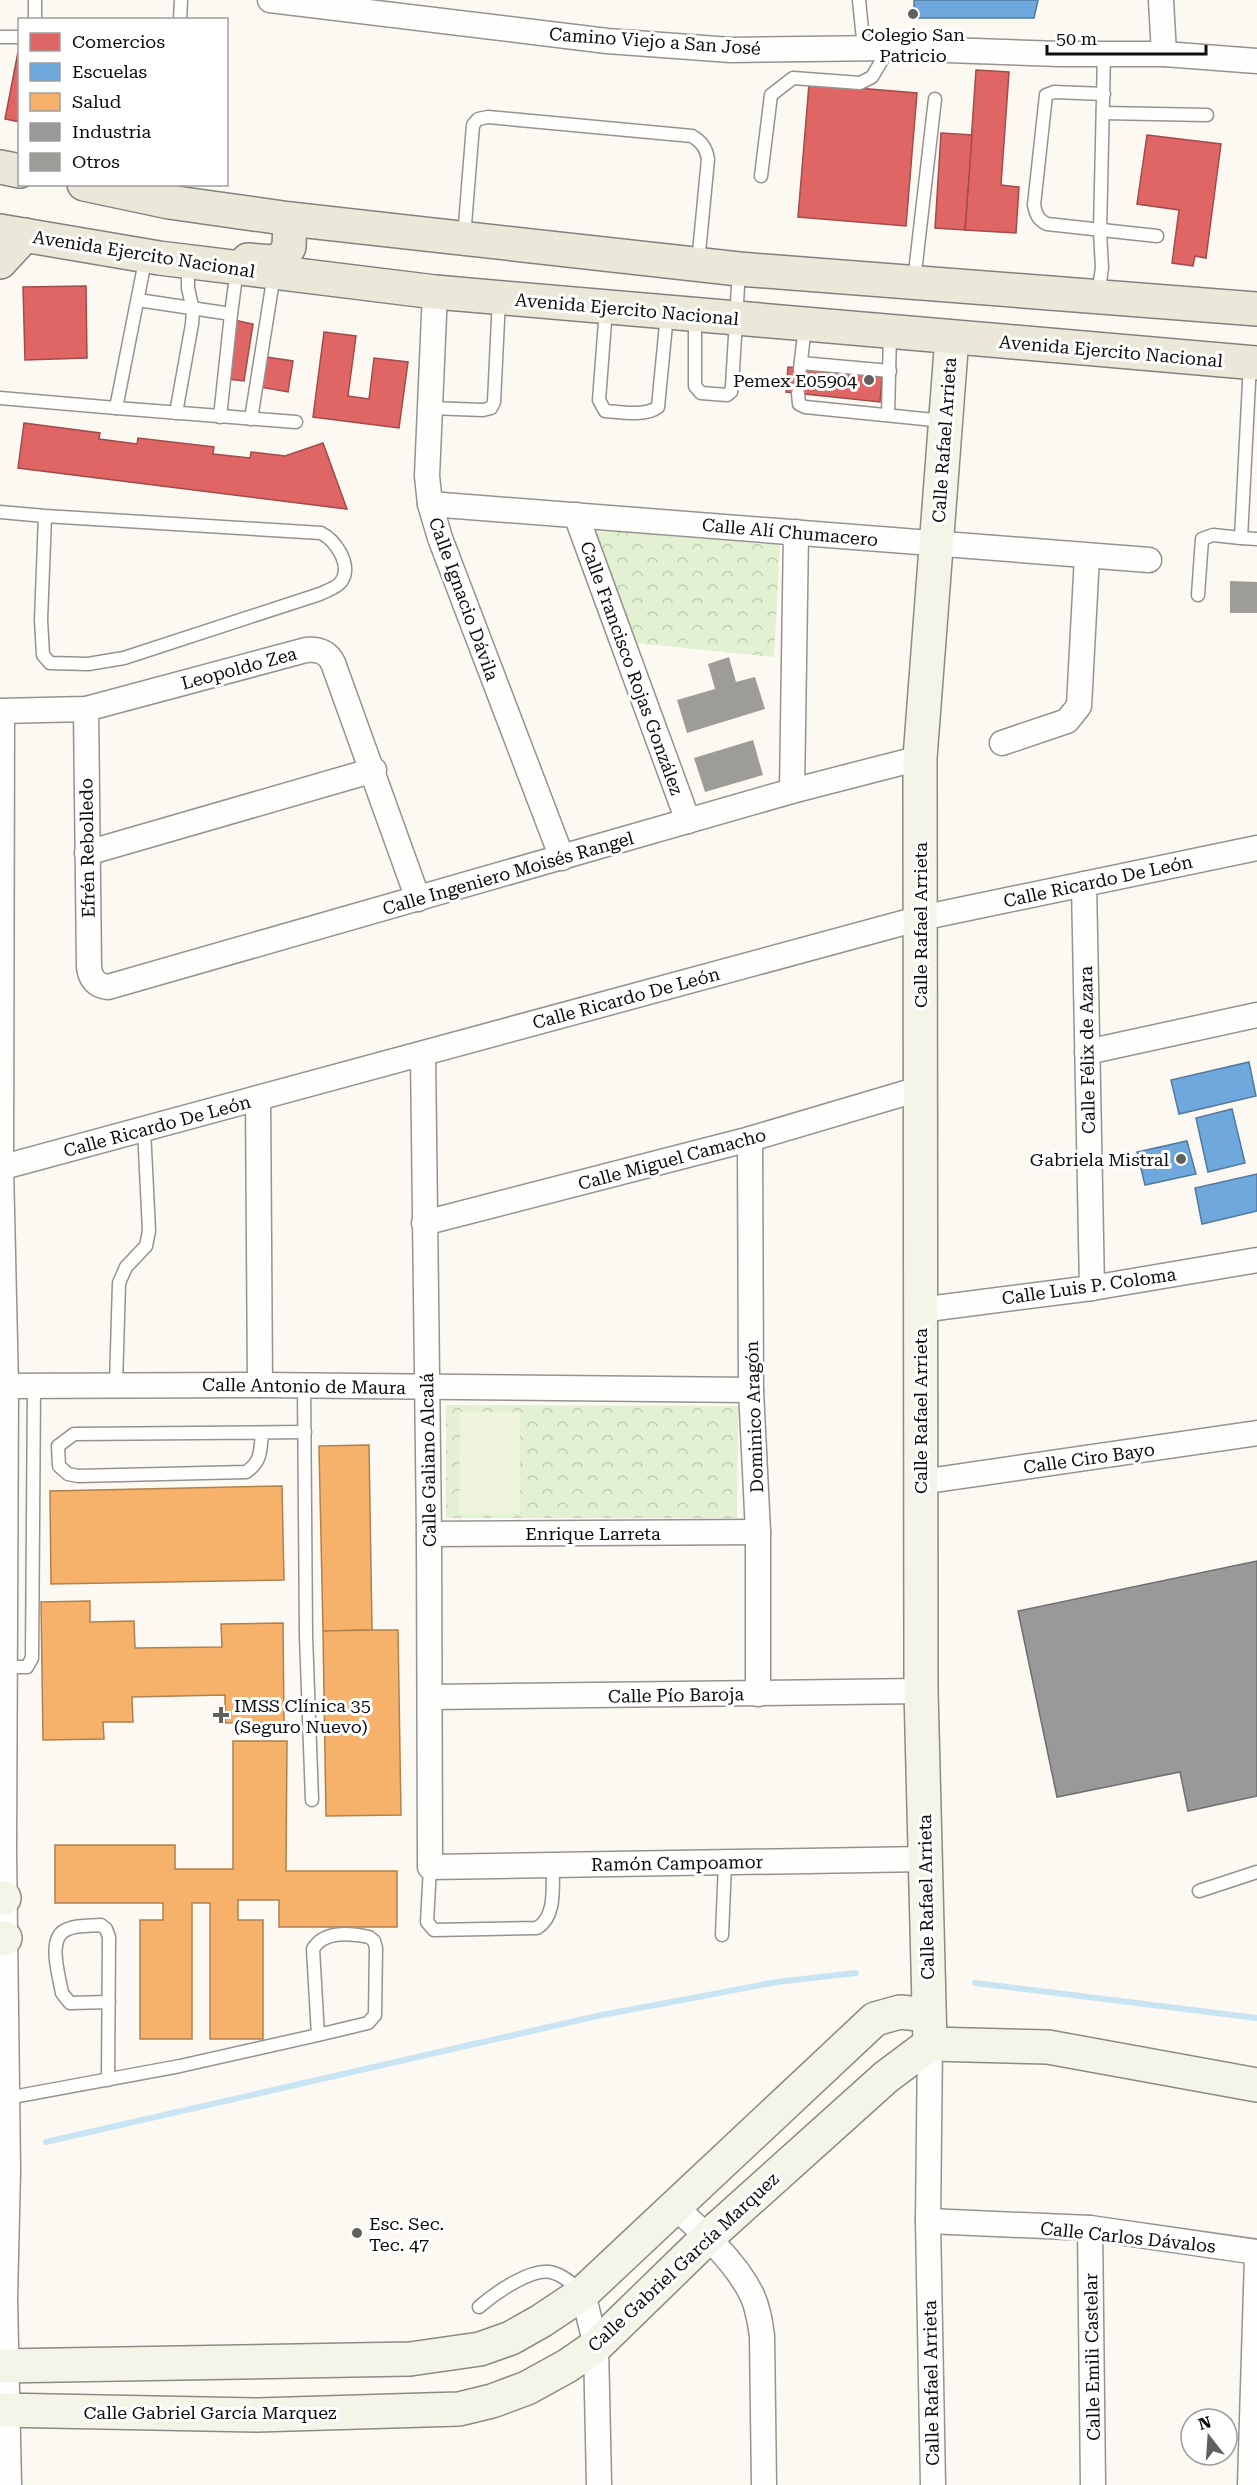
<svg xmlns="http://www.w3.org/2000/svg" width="1257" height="2485" viewBox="0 0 1257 2485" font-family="'Roboto Serif',serif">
	<defs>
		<pattern id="park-crowns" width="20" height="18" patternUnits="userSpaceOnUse" patternTransform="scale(1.5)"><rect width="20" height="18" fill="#e3f0d2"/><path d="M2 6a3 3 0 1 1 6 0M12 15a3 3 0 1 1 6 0" fill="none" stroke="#c2cdb3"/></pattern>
	</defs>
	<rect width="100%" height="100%" fill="#fbf9f1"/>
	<g fill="url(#park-crowns)">
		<path d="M608,531L780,545L774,657L636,643L596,533Z"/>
		<path d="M446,1405L738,1406L737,1518H446Z"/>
	</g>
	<path fill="#edf4db" d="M460,1412H520V1514H459Z"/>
	<g fill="#e06666" stroke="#a14b4b" stroke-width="1.5">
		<path d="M18,52H20V122L5,119Z"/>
		<path d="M976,70L1009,72L1001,185L1019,187L1016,233L965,230Z"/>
		<path d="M809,84L917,93L906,226L798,217Z"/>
		<path d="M941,133L972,135L965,230L935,228Z"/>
		<path d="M1147,135L1221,144L1206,258L1195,256L1193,266L1172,263L1179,210L1137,204Z"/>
		<path d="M86,286L87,358L25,360L23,287Z"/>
		<path d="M234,320L253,324L244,381L228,379L235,332L232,331Z"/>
		<path d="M324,332L356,336L348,396L369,399L374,358L408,362L399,428L313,417Z"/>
		<path d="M266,357L293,361L288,392L260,387Z"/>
		<path d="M788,367L882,377L880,402L786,392Z"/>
		<path d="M24,423L100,433L99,439L137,444L138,438L214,447L213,454L250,458L251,452L285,456L323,443L347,509L18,468Z"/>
	</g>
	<g fill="#6fa8dc" stroke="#527a9e" stroke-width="1.5">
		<path d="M914,0H1038L1034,18H914Z"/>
		<path d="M1249,1062L1256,1096L1179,1114L1171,1080Z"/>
		<path d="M1232,1109L1245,1163L1208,1172L1196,1118Z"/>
		<path d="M1187,1141L1196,1174L1145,1185L1137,1152Z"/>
		<path d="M1257,1174V1211L1202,1224L1195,1188Z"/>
	</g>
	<g fill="#f6b26b" stroke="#b0804f" stroke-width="1.5">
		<path d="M369,1445L372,1630L323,1631L319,1446Z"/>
		<path d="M282,1486L284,1580L51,1584L50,1491Z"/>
		<path d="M90,1601V1622L134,1621L135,1648L222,1647L221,1624L283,1623L284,1722L225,1723V1695L132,1697L133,1722H103L104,1739L43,1740L41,1602Z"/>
		<path d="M372,1630H398L401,1815L326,1816L323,1631Z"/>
		<path d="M233,1741H287L286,1871H397V1927H279V1900H238V1920H263V2039H210V1903H192V2039H140V1920H163V1903H55V1845H175V1869H233Z"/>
	</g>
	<path fill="#999" stroke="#6f6f6f" stroke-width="1.5" d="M1257,1561V1796L1188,1811L1180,1772L1057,1797L1018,1611Z"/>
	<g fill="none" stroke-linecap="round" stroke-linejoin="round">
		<g stroke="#c9e5f4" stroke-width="6">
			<path d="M975,1983L1257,2018"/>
			<path d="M46,2142L597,2016L777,1982L856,1973"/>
		</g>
	</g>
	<g fill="#9e9c97">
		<path d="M1230,581L1257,582V613H1230Z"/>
		<path d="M729,657L736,682L755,677L765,709L687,733L677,700L715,689L708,664Z"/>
		<path d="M753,740L763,775L705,792L694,758Z"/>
	</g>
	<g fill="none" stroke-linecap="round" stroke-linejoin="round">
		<g stroke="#949390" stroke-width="15">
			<g id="lane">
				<path d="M35,0V20"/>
				<path d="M859,0L864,49"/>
				<path d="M180,20L181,0"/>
				<path d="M0,37H20"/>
				<path d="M1104,94L1054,92L1046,95L1034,205C1036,214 1038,220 1047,224L1157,236"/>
				<path d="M1103,113L1207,115"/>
				<path d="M761,176L771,95L793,78L860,83L872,77L889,48"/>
				<path d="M464,237L473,125L478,119L488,117L692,136C702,142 706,148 708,159L698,263"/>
				<path d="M914,281L935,99"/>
				<path d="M1098,295L1102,268L1100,231L1104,54"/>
				<path d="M138,300L231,314L220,417"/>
				<path d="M606,309L599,400L605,411C620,412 645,417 658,407L667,314"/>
				<path d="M231,314L237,269"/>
				<path d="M695,317V386L701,393L727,395L731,392L732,386L739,270"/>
				<path d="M801,363L890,371"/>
				<path d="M800,369L805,326"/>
				<path d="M798,393L799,404L805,407L944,421"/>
				<path d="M0,398L116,408L146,256"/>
				<path d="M116,408L296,422"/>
				<path d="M430,408L483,410L491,408L494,402L499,299"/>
				<path d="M176,413L192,324L193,310L188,288V264"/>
				<path d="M888,415L890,334"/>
				<path d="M251,419L274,274"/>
				<path d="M0,512L45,516L321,533C335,540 353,565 341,582C336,588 326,591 320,594L124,658L88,664L50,663L43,655L41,620L45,516"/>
				<path d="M1241,538L1257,539"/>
				<path d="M1198,595L1202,539L1213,535L1241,538L1250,363"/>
				<path d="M116,1385L119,1283L126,1267L146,1246L149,1231L144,1129"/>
				<path d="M304,1385L306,1636L312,1800"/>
				<path d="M262,1433C260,1451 262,1461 246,1472L78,1476L68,1474L59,1466L58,1446L74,1434L305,1432"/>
				<path d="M2,1667H27L32,1658L34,1385"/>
				<path d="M430,1867L427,1922L434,1930L537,1928C557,1916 552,1886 553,1866"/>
				<path d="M1199,1891L1257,1872"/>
				<path d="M722,1935L725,1863"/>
				<path d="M108,2080L109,1937L106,1929L101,1925C91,1926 77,1925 68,1929C46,1936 59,1975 62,1993L70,2003L109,2002"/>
				<path d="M7,2098L180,2066L318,2035L368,2023L375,2015L376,1948L374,1941L369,1937C350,1933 324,1930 313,1949L318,2035"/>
				<path d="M479,2307C494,2294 534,2265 554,2273C565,2276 573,2285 582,2292"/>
			</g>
		</g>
		<g stroke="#949390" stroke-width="27">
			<g id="street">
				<path d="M270,0L607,41L731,50L889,48L1060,54H1164L1257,61"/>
				<path d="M1161,0L1164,54"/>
				<path d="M435,292L427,476L430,504L440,538L562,858"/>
				<path d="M430,504L1149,560"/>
				<path d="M576,515L688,821"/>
				<path d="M86,709L89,967C90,978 96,986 108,987L792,791L920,758"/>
				<path d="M0,711L86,709L306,650C318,649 327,651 333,663L418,899"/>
				<path d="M2,712L1,1168L6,1386L4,1851L8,2170L5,2299L9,2485"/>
				<path d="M1002,743L1067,721L1079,706L1087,556"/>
				<path d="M792,791L796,532"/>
				<path d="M87,853L374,770"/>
				<path d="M1084,884L1092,1288"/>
				<path d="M1087,1052L1257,1015"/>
				<path d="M423,1054L429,1534L430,1867L925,1859"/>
				<path d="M258,1098L260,1385"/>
				<path d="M750,1139L751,1390L758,1532V1694"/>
				<path d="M0,1168L921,918L1257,848"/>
				<path d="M424,1223L750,1139L919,1089"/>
				<path d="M920,1310L1092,1288L1257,1260"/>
				<path d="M0,1386L260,1385L751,1390"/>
				<path d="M921,1482L1257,1433"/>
				<path d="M429,1534L758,1532"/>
				<path d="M430,1697L921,1691"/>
				<path d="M930,2044L928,2221L933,2485"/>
				<path d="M675,2207C702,2231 736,2262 752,2295C758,2308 760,2322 762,2336L764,2485"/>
				<path d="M928,2221L1090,2228L1257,2252"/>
				<path d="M1090,2228L1093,2485"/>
				<path d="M583,2293L596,2346L599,2485"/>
				<path d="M1250,2485L1257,2257"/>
			</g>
		</g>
		<g stroke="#8b8a86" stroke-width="36">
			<g id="secondary">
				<path d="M0,1898H4"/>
				<path d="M0,1939L5,1938"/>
				<path d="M930,2044L921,1691L920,758L952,337"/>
				<path d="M0,2366L410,2359L480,2349L511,2338L541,2321L583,2293L875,2019L900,2012L928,2015"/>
				<path d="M0,2410L257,2415L459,2409L492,2401L527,2388L567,2366L596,2346L708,2237L886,2077L930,2044L1048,2047L1257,2085"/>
			</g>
		</g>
		<g stroke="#81817d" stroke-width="36">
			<g id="primary">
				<path d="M0,167L20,171"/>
				<path d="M84,184L169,202L290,219L739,269L1257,309"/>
				<path d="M0,231L159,258L435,292L1257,363"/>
				<path d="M248,260L273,262L282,259L289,247L290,219"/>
				<path d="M0,262L25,235"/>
			</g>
		</g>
		<use href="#lane" stroke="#fefefd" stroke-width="12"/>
		<use href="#street" stroke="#fefefd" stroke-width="24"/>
		<use href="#secondary" stroke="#f5f4e9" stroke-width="33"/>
		<use href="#primary" stroke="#ebe7d9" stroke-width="33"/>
	</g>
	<g fill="#60605d" stroke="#fff" stroke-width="2">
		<circle cx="913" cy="14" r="6"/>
		<circle cx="869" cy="380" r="6"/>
		<circle cx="1181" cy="1159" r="6"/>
		<path d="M218 1706h6v6h6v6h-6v6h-6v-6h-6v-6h6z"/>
		<circle cx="357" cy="2233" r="6"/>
	</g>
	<g text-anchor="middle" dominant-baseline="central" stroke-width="6" stroke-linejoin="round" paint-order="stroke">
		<g font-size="18" fill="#0d0d0d" stroke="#fff" text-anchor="end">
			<text x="913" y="34" text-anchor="middle">Colegio San<tspan x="913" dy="21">Patricio</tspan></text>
			<text x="857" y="380">Pemex E05904</text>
			<text x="1169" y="1159">Gabriela Mistral</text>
			<text x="234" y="1705" text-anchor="start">IMSS Clínica 35<tspan x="234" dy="21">(Seguro Nuevo)</tspan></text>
			<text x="369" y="2223" text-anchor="start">Esc. Sec.<tspan x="369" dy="21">Tec. 47</tspan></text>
		</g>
		<g font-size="18" fill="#0d0d0d" stroke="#fff">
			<text transform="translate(655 41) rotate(4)">Camino Viejo a San José</text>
			<text transform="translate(144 254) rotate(9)">Avenida Ejercito Nacional</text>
			<text transform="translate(627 309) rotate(5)">Avenida Ejercito Nacional</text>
			<text transform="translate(1111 351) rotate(5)">Avenida Ejercito Nacional</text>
			<text transform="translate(944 440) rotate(-86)">Calle Rafael Arrieta</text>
			<text transform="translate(790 532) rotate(5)">Calle Alí Chumacero</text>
			<text transform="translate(464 599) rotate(70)">Calle Ignacio Dávila</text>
			<text transform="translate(239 668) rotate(-15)">Leopoldo Zea</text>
			<text transform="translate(632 668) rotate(70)">Calle Francisco Rojas González</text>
			<text transform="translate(87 848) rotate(-91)">Efrén Rebolledo</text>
			<text transform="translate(508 873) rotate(-16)">Calle Ingeniero Moisés Rangel</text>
			<text transform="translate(1098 881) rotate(-12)">Calle Ricardo De León</text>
			<text transform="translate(920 925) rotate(-90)">Calle Rafael Arrieta</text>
			<text transform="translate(626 998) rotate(-15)">Calle Ricardo De León</text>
			<text transform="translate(1087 1050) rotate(-91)">Calle Félix de Azara</text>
			<text transform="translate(157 1126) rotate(-15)">Calle Ricardo De León</text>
			<text transform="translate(672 1159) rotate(-15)">Calle Miguel Camacho</text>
			<text transform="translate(1089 1286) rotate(-8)">Calle Luis P. Coloma</text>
			<text transform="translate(304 1386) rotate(1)">Calle Antonio de Maura</text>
			<text transform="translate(920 1411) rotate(-90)">Calle Rafael Arrieta</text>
			<text transform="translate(754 1417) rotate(-92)">Dominico Aragón</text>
			<text transform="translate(1089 1458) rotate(-8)">Calle Ciro Bayo</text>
			<text transform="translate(428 1460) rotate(-91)">Calle Galiano Alcalá</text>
			<text x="593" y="1533">Enrique Larreta</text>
			<text transform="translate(676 1695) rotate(-1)">Calle Pío Baroja</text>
			<text transform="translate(677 1863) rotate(-1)">Ramón Campoamor</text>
			<text transform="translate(926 1897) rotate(-91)">Calle Rafael Arrieta</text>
			<text transform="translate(1128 2237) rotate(6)">Calle Carlos Dávalos</text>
			<text transform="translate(683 2262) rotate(-43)">Calle Gabriel García Marquez</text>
			<text transform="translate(1092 2357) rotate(-91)">Calle Emili Castelar</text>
			<text transform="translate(931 2383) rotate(-91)">Calle Rafael Arrieta</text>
			<text x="210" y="2412">Calle Gabriel García Marquez</text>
		</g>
	</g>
	<rect x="18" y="18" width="210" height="168" fill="#ffffff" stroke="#9e9e9e" stroke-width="1.5"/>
	<rect x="30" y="33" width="30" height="18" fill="#e06666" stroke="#9e9e9e" stroke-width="1.5"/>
	<text x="72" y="48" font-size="18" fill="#0d0d0d">Comercios</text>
	<rect x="30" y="63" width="30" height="18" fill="#6fa8dc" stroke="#9e9e9e" stroke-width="1.5"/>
	<text x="72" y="78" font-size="18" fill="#0d0d0d">Escuelas</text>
	<rect x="30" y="93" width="30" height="18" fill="#f6b26b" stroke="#9e9e9e" stroke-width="1.5"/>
	<text x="72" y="108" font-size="18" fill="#0d0d0d">Salud</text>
	<rect x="30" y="123" width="30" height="18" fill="#999999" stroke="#9e9e9e" stroke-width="1.5"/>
	<text x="72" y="138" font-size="18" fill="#0d0d0d">Industria</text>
	<rect x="30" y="153" width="30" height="18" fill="#9e9c97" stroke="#9e9e9e" stroke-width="1.5"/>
	<text x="72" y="168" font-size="18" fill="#0d0d0d">Otros</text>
	<g transform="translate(1209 2437) rotate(343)"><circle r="28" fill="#ffffff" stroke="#9e9e9e" stroke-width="1.5"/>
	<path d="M0-4.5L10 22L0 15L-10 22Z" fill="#60605d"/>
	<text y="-9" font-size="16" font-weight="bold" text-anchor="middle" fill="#0d0d0d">N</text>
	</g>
	<path d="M1047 45v9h159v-9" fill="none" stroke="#0d0d0d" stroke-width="3"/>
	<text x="1056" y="45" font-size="18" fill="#0d0d0d" stroke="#ffffff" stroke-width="4.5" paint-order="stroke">50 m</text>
</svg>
